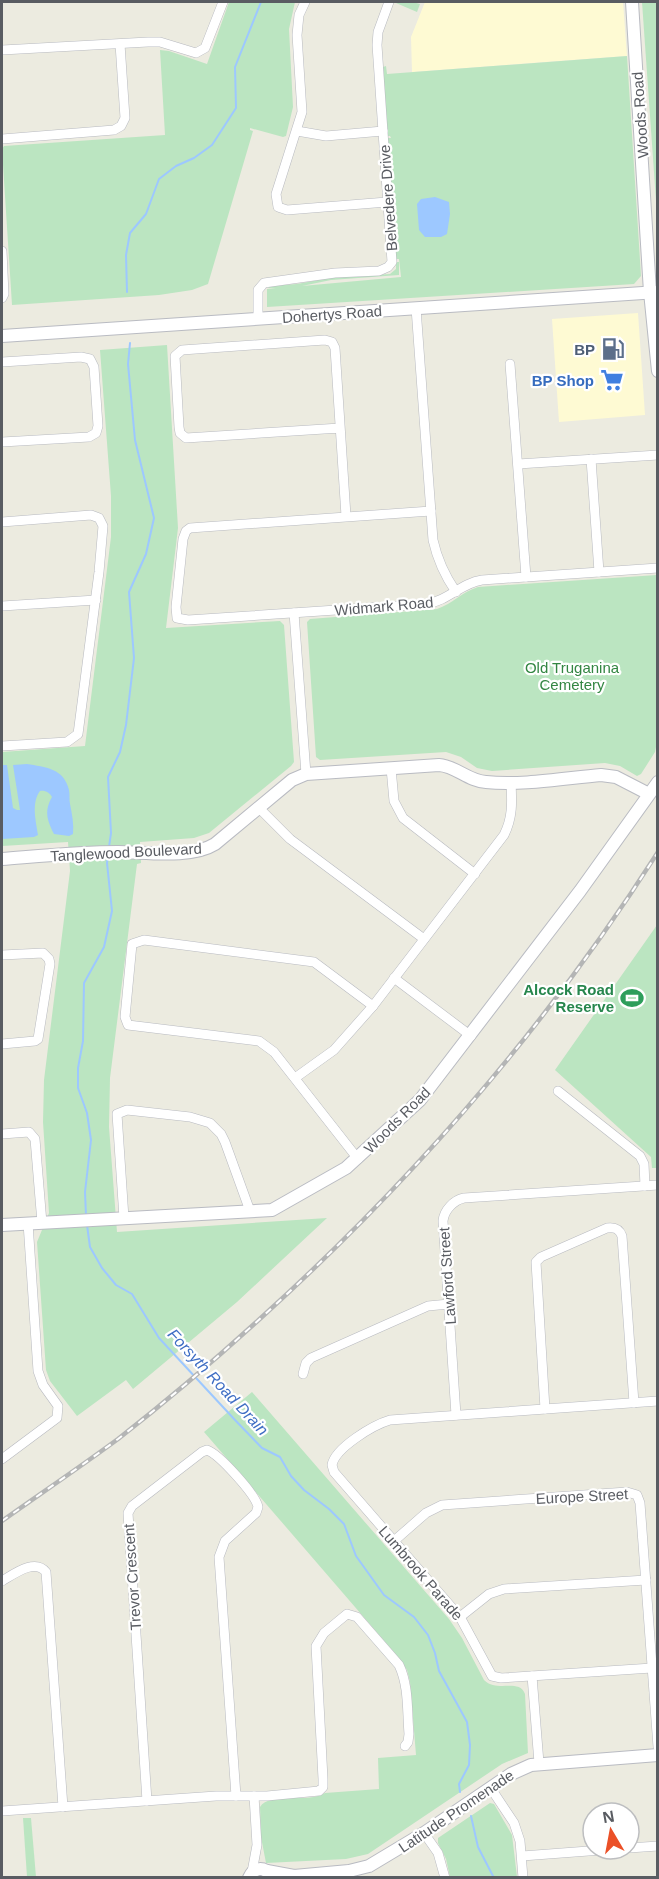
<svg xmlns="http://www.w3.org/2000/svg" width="659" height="1879" viewBox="0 0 659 1879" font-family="Helvetica,sans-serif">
	<rect width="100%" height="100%" fill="#ecebe0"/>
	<g fill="#fefad3">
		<path d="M425,2H623L627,56L412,72L411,37Z"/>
		<path d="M638,313L645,415L559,422L552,319Z"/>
	</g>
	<g fill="#bbe5c1">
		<path d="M229,2H295L289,29L293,107L286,136L283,137L250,128V130L253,131L208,284L192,290L159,295L12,305L2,149L4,146L165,135L160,50L169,51L207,64Z"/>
		<path d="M397,2H413L420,4L417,12L396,3Z"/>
		<path d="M642,2H657V215Z"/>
		<path d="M627,56L641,276L634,284L267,307V289L276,288H268L270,286L297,284L329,278L390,274L396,269V262H399V275L331,280L302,286L401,277L399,259H395L392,211L396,210V207H392L387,138H391L390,136H387L383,67L386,66L387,74Z"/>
		<path d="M167,345L178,528L166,628L280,621L284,625L294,762L291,766L209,833L194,838L140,842L141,863L137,864L110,1078L109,1127L117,1232L327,1218L237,1302L133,1389L126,1380L77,1416L50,1381L46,1370L37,1242L49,1213L43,1122L44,1080L70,871L68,842L2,846V752L85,746L111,537V496L100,350Z"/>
		<path d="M657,575V742L655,752L641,774L637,776L620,766L605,763L492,771L477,768L461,757L446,752L320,760L316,757L307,622L310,619L437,609C452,604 462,592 478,587Z"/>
		<path d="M657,925L658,1168H652L651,1157L555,1070Z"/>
		<path d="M252,1392L449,1619L462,1638L484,1680C497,1693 519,1678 525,1694L528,1753L502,1764L368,1854L346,1859L266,1863L261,1837L260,1807C270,1791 309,1804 325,1793L379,1789L378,1758L416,1755L410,1682L407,1670L399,1658L204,1432Z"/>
		<path d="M490,1803L494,1804L512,1835L517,1877H450L446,1859L438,1843V1838Z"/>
		<path d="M23,1818H31L36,1877H27Z"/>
	</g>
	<g fill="#9dc8ff">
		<path d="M435,197L449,202L450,214L447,234L441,237H425L419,230L417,204L421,199Z"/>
		<path d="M27,764C45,767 64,768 69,790C70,795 69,800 70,804C72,814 74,824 73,834L69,836L54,834C47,820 44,811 52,797C50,793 45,790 40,791C31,803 36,821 38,835L34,837L2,839V765H7L13,808L17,810H20L13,765Z"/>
	</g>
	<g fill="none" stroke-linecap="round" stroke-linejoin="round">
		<g stroke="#9dc8ff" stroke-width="2">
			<path d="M127,292L126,255L130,233L146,214L159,179L176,166L194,158L212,145L236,108L235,67L261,2"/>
			<path d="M109,847L111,833L108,777L120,752L126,725L134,658L129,592L146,554L154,518L135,440L128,364L130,343"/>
			<path d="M86,1216L85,1192L91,1140L87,1113L78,1088V1068L83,1041L84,983L104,947L112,911L107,863L108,856"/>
			<path d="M87,1225L90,1247L102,1268L116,1285L132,1294L159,1338L235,1420L262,1448L280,1457L291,1476L304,1490L329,1509L344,1524L356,1556L384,1595L414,1617L428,1635L435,1653L439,1671L467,1722L470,1745L469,1765L459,1784L460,1792"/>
			<path d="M471,1816L478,1847L494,1878"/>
		</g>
		<g stroke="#b8bac0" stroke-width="10">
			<g id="street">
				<path d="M305,2L299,15L297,35L302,112L276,194L278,207L287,210L387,202"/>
				<path d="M2,50L148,42H160L196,53L205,48L223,2"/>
				<path d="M297,131L326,136L383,131"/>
				<path d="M2,139L114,130L121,126L125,118L120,44"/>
				<path d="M2,251L4,294L2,298"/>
				<path d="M416,308L433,540C437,558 445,576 456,592"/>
				<path d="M258,319V290L264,283L335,273L379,271L388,267L392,262L377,45L378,32L389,2"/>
				<path d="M2,362L81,357L90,359L94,367L98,426L96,433L89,437L2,442"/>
				<path d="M510,364L526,577"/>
				<path d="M340,428L186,438L180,433L179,427L175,356L182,350L325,340L332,342L335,348L346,516"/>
				<path d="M591,459L599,572"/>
				<path d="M518,464L658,455"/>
				<path d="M431,511L190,528L186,531L183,539L176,607L177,618L188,620L426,604C448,601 461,583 482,580L658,568"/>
				<path d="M2,522L91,515L99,518L103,526L99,572L78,734L67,742L2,746"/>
				<path d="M2,606L96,600"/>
				<path d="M294,613L306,774"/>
				<path d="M391,768L394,801L403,818L475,874"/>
				<path d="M259,808L290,839L424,939"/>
				<path d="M2,955L43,953L49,959L50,964L38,1039L35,1041L2,1044"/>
				<path d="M394,978L471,1036"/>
				<path d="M295,1078L334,1050L373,1006L504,835C513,817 512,802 511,782"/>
				<path d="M558,1091L640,1156L644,1164L645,1186"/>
				<path d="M2,1134L29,1132L35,1139L42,1223"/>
				<path d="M358,1159L274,1052L259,1041L128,1025L125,1017L132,944L144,940L314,962L373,1006"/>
				<path d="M124,1218L117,1114L127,1110L190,1117L210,1123L221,1134L225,1142L250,1211"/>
				<path d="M303,1374L306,1363L311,1358L428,1306L449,1304"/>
				<path d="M545,1409L536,1262L541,1257L607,1228C614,1227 619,1228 622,1236L634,1403"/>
				<path d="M456,1415L443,1221C444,1210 454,1200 464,1198L658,1185"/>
				<path d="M2,1459L57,1418L58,1406L43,1385L38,1371L28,1223"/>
				<path d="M394,1541L426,1513L442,1505L627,1492L637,1495L640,1503L658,1747"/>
				<path d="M2,1581C14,1574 35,1558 46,1572L63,1807"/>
				<path d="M460,1617L489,1594L504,1589L646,1580"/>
				<path d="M652,1668L501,1678L492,1676L460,1617L334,1472L332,1465C335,1448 373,1425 390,1420L658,1401"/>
				<path d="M532,1676L539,1763"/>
				<path d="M490,1787L514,1823L520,1841L523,1878"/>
				<path d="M147,1801L128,1513L132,1506L202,1452L207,1450C219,1454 256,1495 258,1507L256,1513L225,1541L219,1557L236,1796"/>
				<path d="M2,1811L216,1796H267L319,1791L323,1787V1779L316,1646L324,1633L347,1614L357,1617L399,1665C409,1686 407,1711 409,1734L408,1742L405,1746"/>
				<path d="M424,1833L438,1853L445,1878"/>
				<path d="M629,1848L658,1846"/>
				<path d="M522,1856L615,1849"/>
				<path d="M252,1872L257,1845L254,1796"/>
			</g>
		</g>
		<g stroke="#b9bbc2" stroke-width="14">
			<g id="secondary">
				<path d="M632,2L650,292L658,371"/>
				<path d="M2,336L658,292"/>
				<path d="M2,859C40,856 79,852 118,852C145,852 191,859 215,844L292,780L306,774L439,765C456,766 468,781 486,782C520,786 566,778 601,775L616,777L649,794"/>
				<path d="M2,1225L272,1210L346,1168L420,1100L580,891L658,782"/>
				<path d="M267,1871L294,1876L349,1871L369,1866L424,1833L511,1774L531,1765L658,1755"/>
				<path d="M249,1878C254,1867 264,1866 271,1876"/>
			</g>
		</g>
		<use href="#street" stroke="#fff" stroke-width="9"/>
		<use href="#secondary" stroke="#fff" stroke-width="12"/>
		<g stroke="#b4b5b5" stroke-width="4.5">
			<path id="rail" d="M2,1521C40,1494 80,1467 118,1439C168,1400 216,1359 263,1316C415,1178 547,1026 658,852"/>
		</g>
		<use href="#rail" stroke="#fff" stroke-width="2" stroke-dasharray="7" stroke-linecap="butt"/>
	</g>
	<defs>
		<g id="fuel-bare" transform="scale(1.8)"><path d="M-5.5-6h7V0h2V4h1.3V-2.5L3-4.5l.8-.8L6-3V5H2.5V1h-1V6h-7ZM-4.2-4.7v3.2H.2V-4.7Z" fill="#5c6f8a" stroke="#fff" stroke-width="2.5" paint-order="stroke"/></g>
		<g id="supermarket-bare" transform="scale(1.8)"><path d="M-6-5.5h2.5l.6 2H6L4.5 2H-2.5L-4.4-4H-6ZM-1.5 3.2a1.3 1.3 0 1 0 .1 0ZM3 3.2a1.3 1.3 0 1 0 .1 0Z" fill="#3f7fe0" stroke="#fff" stroke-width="2.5" paint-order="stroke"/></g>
		<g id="stadium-bare" transform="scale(1.8)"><path d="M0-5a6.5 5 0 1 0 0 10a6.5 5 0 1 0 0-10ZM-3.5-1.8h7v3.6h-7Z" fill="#2e9e5b" stroke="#fff" stroke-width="2.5" paint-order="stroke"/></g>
	</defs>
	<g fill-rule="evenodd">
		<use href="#fuel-bare" x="613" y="349"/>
		<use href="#supermarket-bare" x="612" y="380"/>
		<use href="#stadium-bare" x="632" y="998"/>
	</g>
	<g text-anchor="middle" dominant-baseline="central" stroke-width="4.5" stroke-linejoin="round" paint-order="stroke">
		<g font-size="15" fill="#595c62" stroke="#fff">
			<text transform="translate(640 115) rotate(-94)">Woods Road</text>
			<text transform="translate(388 198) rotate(-94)">Belvedere Drive</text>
			<text transform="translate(332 314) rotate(-4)">Dohertys Road</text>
			<text transform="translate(384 606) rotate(-5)">Widmark Road</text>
			<text transform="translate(126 852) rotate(-3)">Tanglewood Boulevard</text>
			<text transform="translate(397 1120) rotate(-45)">Woods Road</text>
			<text transform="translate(447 1276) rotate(-94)">Lawford Street</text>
			<text transform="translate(582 1496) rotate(-3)">Europe Street</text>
			<text transform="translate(421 1573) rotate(49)">Lumbrook Parade</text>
			<text transform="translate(132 1577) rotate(-94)">Trevor Crescent</text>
			<text transform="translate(456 1811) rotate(-34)">Latitude Promenade</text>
		</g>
		<g font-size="15" font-weight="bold" fill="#4e5e75" stroke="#fff" text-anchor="end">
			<text x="595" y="349">BP</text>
		</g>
		<g font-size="15" font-weight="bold" fill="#366cbe" stroke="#fff" text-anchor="end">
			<text x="594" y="380">BP Shop</text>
		</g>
		<g font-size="15" fill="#338642" stroke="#fff">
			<text x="572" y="667">Old Truganina<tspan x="572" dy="17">Cemetery</tspan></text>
		</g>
		<g font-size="15" font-weight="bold" fill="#27864d" stroke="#fff" text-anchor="end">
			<text x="614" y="989">Alcock Road<tspan x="614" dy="17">Reserve</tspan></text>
		</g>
		<g font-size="16" font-style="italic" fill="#3f6ec4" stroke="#fff">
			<text transform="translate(218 1382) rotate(47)">Forsyth Road Drain</text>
		</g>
	</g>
	<rect width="659" height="1879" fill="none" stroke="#595c62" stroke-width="6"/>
	<g transform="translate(611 1831) rotate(350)"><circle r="28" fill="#ffffff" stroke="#bdbec0" stroke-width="1.5"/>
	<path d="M0-4.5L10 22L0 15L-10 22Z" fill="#eb5027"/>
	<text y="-9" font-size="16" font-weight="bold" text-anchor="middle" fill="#595c62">N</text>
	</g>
</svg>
